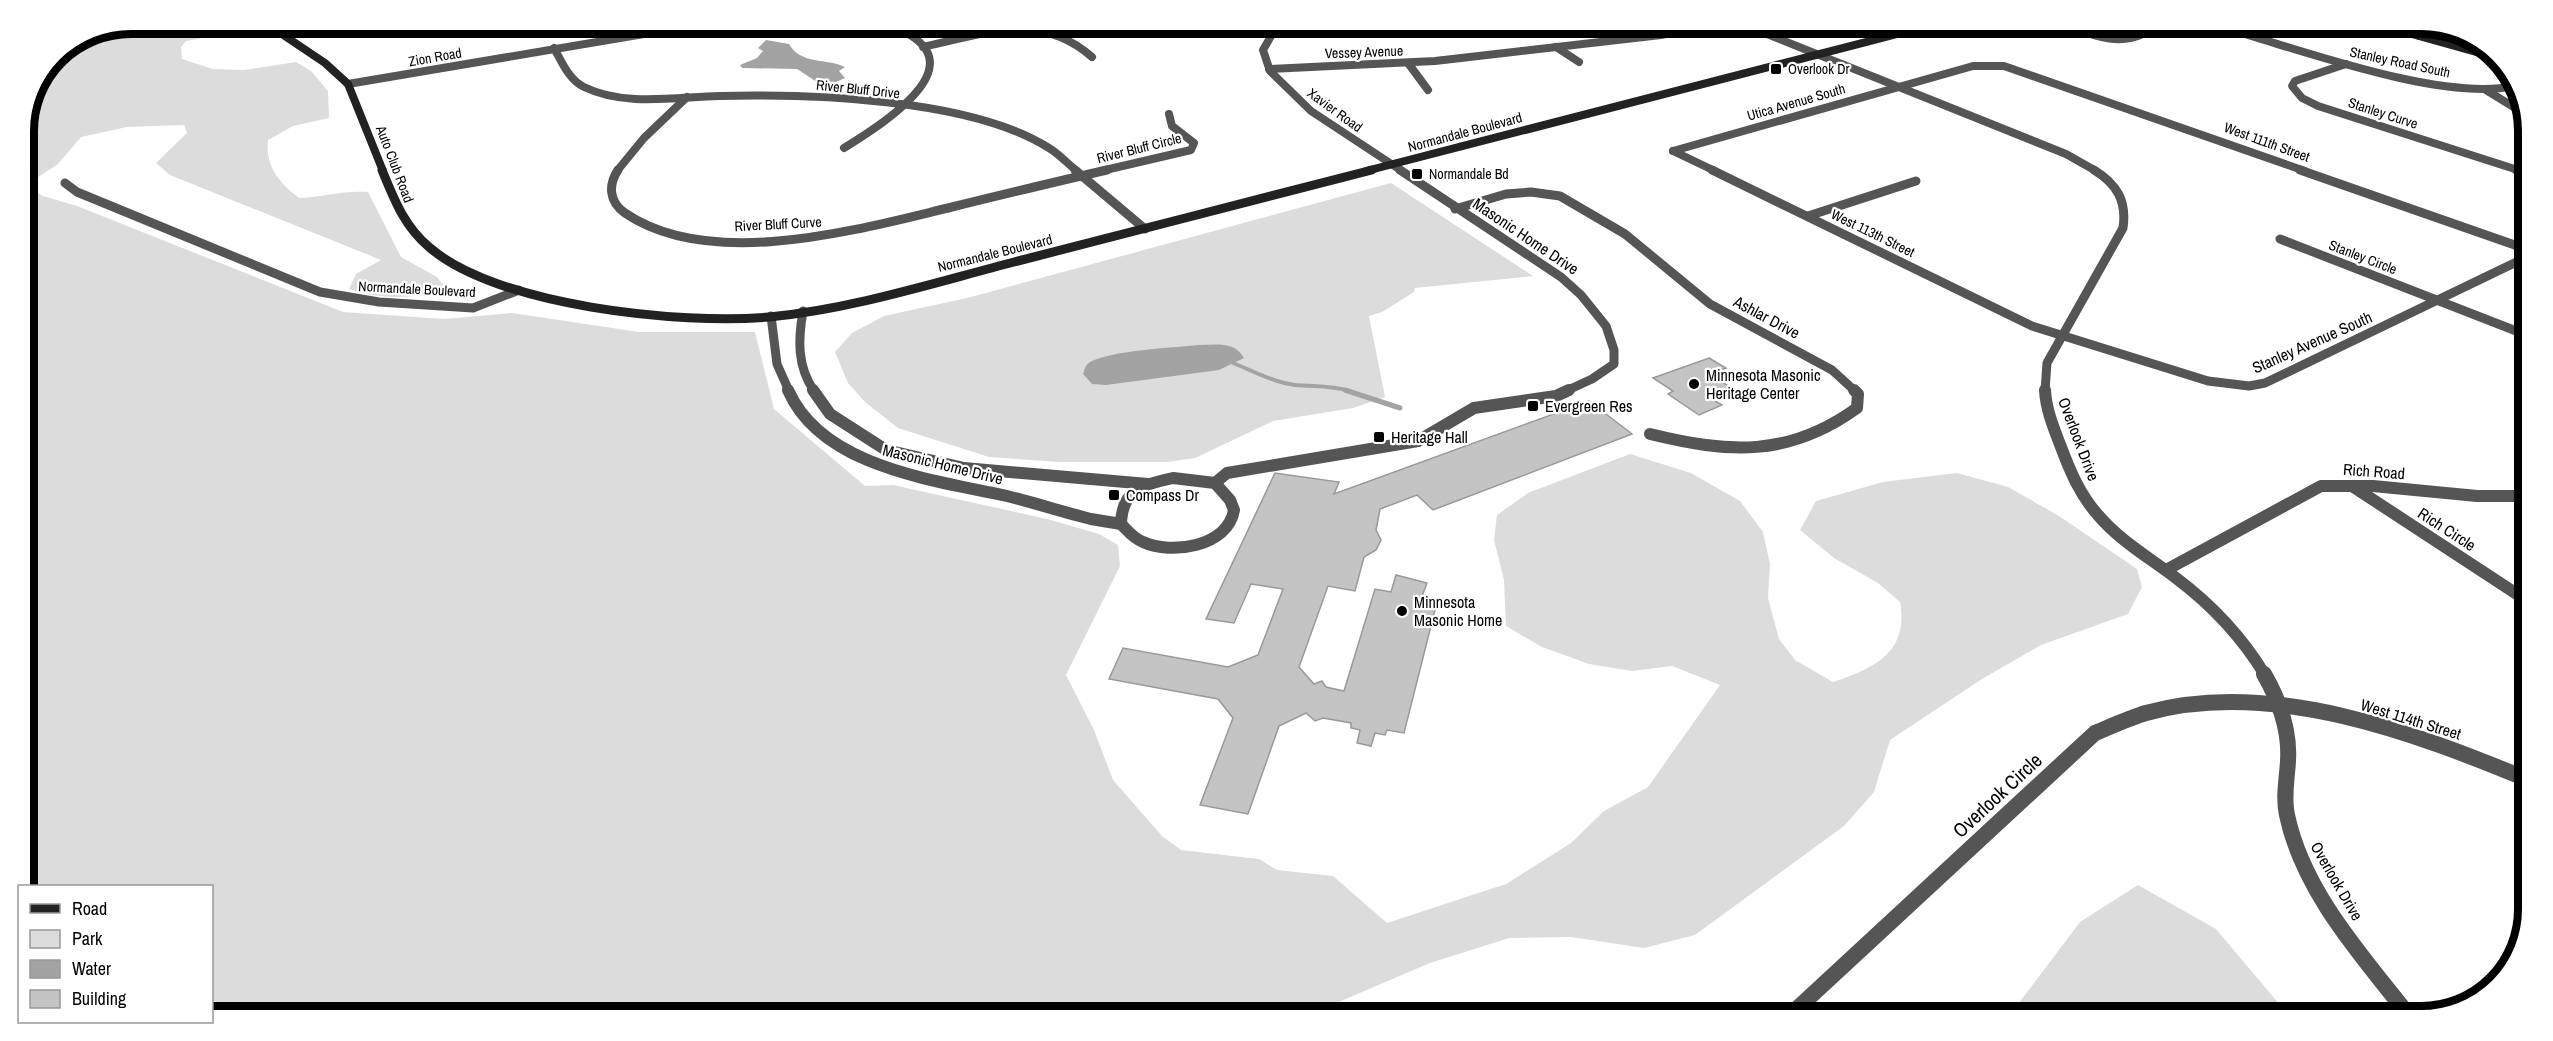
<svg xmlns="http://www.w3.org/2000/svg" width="2553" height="1041" viewBox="0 0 2553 1041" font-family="'Archivo Narrow',sans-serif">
	<rect width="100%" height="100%" fill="#fff"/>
	<g fill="#dcdcdc">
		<path d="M132,24H246L251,29L186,41L181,47L182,59L213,69L244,70L296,62L311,71L328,91L329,118L293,126L268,140C265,166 279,183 299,198C323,197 345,190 368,192L401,257L437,277L445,287C414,301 381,299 349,289L356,274L381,260L170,175L156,163L187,133L184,125L127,127L81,137L58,164L26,185L43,196L77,206L343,312L444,319L512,313L639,332H755L774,409L865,486L893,485L1047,519L1099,534L1118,545L1120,566L1066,675L1094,730L1113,780L1162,836L1181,850L1259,859L1277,870L1333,876L1387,923L1506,884L1571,843L1604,811L1648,787L1720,685L1672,666L1632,671L1589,664L1542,647L1506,626L1504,580L1494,540L1497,515L1528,493L1630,454L1691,473L1740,501L1763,532L1770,564L1768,598L1779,639L1795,660L1833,682C1875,668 1909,652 1900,602L1878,583L1834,558L1800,530L1816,501L1883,482L1957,473L2008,487L2059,516L2137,569L2142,587L2128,614L2041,645L1982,679L1890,740L1874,792L1844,826L1695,935L1644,948L1571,937L1509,938L1430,963L1341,1001L1315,1017H212V886H24V125L56,55L91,32Z"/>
		<path d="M1391,183L1533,276L1415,288L1414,292L1382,312L1369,316L1385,397L1353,408L1273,421L1195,458L1167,462H1059L989,457L898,428L865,402L848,383L835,352L852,333L884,316L967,298Z"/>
		<path d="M2138,885L2216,929L2290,1017H2005L2016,1007L2080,922Z"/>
	</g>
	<g fill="#a3a3a3">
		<path d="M766,40L789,44C801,65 827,58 845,67L839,71L845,78L834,83L820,84L797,69L742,68L740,65L757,58L763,51L758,48Z"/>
		<path d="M1199,345C1217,345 1234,341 1244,358L1219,370L1106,385L1092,384L1083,374C1085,369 1085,365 1090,362C1114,350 1170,348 1199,345Z"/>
	</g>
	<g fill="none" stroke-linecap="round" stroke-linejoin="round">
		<path stroke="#a3a3a3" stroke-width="4" d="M1233,363C1253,371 1273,382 1295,385C1315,387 1329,385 1350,391"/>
		<path stroke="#a3a3a3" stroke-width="5" d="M1345,390L1400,408"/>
	</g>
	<g fill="#c4c4c4" stroke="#999" stroke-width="1.5">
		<path d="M1709,358L1726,368L1710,374L1736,391L1713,400L1722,405L1699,415L1668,394L1673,391L1653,378Z"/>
		<path d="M1589,401L1632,434L1433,510L1417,495L1380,509L1376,530L1381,540L1376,550L1364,557L1355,591L1328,586L1299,667L1314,684L1322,681L1326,687L1344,691L1375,589L1391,592L1396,575L1427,583L1421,599L1437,602L1404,733L1387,730L1385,735L1375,733L1371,746L1357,743L1360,730L1351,728V723L1323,718L1315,721L1306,713L1279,726L1248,814L1200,805L1233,718L1218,699L1109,679L1123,648L1228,667L1258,655L1283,589L1251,584L1234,623L1206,619L1275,473L1339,482L1334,494Z"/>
	</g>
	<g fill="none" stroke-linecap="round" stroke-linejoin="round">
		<g stroke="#555" stroke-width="8">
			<path d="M1278,24L1263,50L1270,71L1311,111L1402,171"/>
			<path d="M1623,24L1643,37"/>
			<path d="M1742,24L2066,154L2096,171"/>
			<path d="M2061,24C2088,33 2116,47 2143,34L2146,24"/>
			<path d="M273,28L305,24"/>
			<path d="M2248,35C2315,55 2447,101 2514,86"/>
			<path d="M2419,36L2442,28"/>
			<path d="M923,47C983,34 1041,11 1092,57"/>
			<path d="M1556,47L1579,62"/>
			<path d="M554,48C562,62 569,80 584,87C625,107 676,97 719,96C811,94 970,98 1049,148C1059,154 1068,164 1077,171"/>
			<path d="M1408,63L1428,90"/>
			<path d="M2346,64L2295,81L2292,86L2302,98L2318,106L2521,171"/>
			<path d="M1269,69L1435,61L1661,35L1709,24"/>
			<path d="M348,84L703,24"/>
			<path d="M2486,90L2525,114"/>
			<path d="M844,148C889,120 988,57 884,24"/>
			<path d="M1673,151L1715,171"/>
			<path d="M1673,151L1973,66H2004L2305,171"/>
			<path d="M617,171L644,138L687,97"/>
			<path d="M1101,171L1191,150L1194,143L1172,126L1169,114"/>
		</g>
		<g stroke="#555" stroke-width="9">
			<path d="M618,170C608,185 609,202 625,213C710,271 856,230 948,208C1001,195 1054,182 1107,170"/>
			<path d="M1075,170L1145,229"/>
			<path d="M1400,170L1561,277L1581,295L1606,326L1614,350V364L1592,379L1566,391"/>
			<path d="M1712,170L2032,326L2208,381L2249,386L2265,383L2529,256"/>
			<path d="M2300,170L2529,250"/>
			<path d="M2516,170L2529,174"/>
			<path d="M65,183L77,192L320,292L379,302L473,308L519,290"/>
			<path d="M1455,209L1506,194L1531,192L1560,196L1625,234L1710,304L1832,370L1855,391"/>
			<path d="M1808,216L1916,181"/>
			<path d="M2280,239L2529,336"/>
			<path d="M803,311C798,340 797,366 814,391"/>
			<path d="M771,316L777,364L789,391"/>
			<path d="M2045,391L2047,363L2123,228C2127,201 2117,184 2094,170"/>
		</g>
		<g stroke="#555" stroke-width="12">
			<path d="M788,390C822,468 935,480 1007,496C1035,503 1063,512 1091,519L1121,524"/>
			<path d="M813,390L830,414L886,450L964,468L1148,484"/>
			<path d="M2045,390C2046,410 2054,429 2061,447C2070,471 2080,495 2098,515C2120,541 2150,558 2176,578C2212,605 2242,637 2265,675"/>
			<path d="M1650,434C1728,453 1788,458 1857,408L1858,394L1854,390"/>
			<path d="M1173,478L1215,483L1230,500L1234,510C1228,547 1171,555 1143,542C1133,538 1128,531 1121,524C1122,489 1143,485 1173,478Z"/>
			<path d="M1215,483L1227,473L1418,441L1474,408L1556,396L1569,390"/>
			<path d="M2352,486L2529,602"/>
			<path d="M2166,570L2321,486H2373L2477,496H2529"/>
		</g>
		<g stroke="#555" stroke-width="16">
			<path d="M2264,674C2279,700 2290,730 2288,761C2287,779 2283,797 2287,815C2303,892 2363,957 2410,1017"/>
			<path d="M1788,1017L2095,733C2112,726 2129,718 2146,713C2271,678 2415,733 2529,780"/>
		</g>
		<g stroke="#222" stroke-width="8">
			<path d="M267,24L325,63L348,84L383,171"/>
			<path d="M2376,24L2494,57"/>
			<path d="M1366,171L1936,24"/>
		</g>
		<path stroke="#222" stroke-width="9" d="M382,170C394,199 404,226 429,247C496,306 681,325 769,317C852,309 933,283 1014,262C1133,231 1253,201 1372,170"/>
	</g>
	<g fill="#000" stroke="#fff" stroke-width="2">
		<rect x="1770" y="63" width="12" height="12" rx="3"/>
		<rect x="1411" y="168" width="12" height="12" rx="3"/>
		<circle cx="1694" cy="384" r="6"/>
		<rect x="1527" y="400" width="12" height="12" rx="3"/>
		<rect x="1373" y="431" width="12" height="12" rx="3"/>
		<rect x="1108" y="489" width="12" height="12" rx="3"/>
		<circle cx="1402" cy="611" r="6"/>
	</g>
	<g text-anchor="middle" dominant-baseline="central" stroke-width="4.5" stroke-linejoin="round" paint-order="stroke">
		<g font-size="14" fill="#000" stroke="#fff">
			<text transform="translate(1364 52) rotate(-2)">Vessey Avenue</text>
			<text transform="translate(435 57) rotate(-10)">Zion Road</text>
			<text transform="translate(2400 62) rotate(12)">Stanley Road South</text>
			<text transform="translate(858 89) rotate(6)">River Bluff Drive</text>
			<text transform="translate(1796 102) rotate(-16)">Utica Avenue South</text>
			<text transform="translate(1335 110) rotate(36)">Xavier Road</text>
			<text transform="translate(2383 113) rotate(18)">Stanley Curve</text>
			<text transform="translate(1465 132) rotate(-15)">Normandale Boulevard</text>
			<text transform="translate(2267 142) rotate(20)">West 111th Street</text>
			<text transform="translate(1139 148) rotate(-14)">River Bluff Circle</text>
			<text transform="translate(395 164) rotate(69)">Auto Club Road</text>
			<text transform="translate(778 224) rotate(-3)">River Bluff Curve</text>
			<text transform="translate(1873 233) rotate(26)">West 113th Street</text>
			<text transform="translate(995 253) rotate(-14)">Normandale Boulevard</text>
			<text transform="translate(2363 257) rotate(21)">Stanley Circle</text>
			<text transform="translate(417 289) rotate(3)">Normandale Boulevard</text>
		</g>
		<g font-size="14" fill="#000" stroke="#fff" text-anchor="start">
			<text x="1788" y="69">Overlook Dr</text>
			<text x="1429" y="174">Normandale Bd</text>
		</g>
		<g font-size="16" fill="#000" stroke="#fff">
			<text transform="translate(1526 236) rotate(34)">Masonic Home Drive</text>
			<text transform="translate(1767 317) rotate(28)">Ashlar Drive</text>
			<text transform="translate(2312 342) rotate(-24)">Stanley Avenue South</text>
			<text transform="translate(2079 439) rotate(69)">Overlook Drive</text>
			<text transform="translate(943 464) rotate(14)">Masonic Home Drive</text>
			<text transform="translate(2374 471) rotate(4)">Rich Road</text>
			<text transform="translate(2447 529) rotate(33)">Rich Circle</text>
			<text transform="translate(2411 719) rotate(17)">West 114th Street</text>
			<text transform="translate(2337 881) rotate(60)">Overlook Drive</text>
		</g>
		<g font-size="16" fill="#000" stroke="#fff" text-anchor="start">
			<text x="1706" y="375">Minnesota Masonic<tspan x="1706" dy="18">Heritage Center</tspan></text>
			<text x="1545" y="406">Evergreen Res</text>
			<text x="1391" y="437">Heritage Hall</text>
			<text x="1126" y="495">Compass Dr</text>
			<text x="1414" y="602">Minnesota<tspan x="1414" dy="18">Masonic Home</tspan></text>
		</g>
		<g font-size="20" fill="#000" stroke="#fff">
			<text transform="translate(1997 795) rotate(-43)">Overlook Circle</text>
		</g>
	</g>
	<path d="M0 0H2553V1041H0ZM131 34H2421A97 97 0 0 1 2518 131V909A97 97 0 0 1 2421 1006H131A97 97 0 0 1 34 909V131A97 97 0 0 1 131 34Z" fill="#fff" fill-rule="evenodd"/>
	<path fill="none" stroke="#000" stroke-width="8" d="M131 34H2421A97 97 0 0 1 2518 131V909A97 97 0 0 1 2421 1006H131A97 97 0 0 1 34 909V131A97 97 0 0 1 131 34Z"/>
	<rect x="18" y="885" width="195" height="138" fill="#ffffff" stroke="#999999" stroke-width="1.5"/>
	<rect x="30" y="904" width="30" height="9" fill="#222222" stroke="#999999" stroke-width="1.5"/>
	<text x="72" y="915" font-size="18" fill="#000000">Road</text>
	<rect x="30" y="930" width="30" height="18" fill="#dcdcdc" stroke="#999999" stroke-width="1.5"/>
	<text x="72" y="945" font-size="18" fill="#000000">Park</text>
	<rect x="30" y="960" width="30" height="18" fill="#a3a3a3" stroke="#999999" stroke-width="1.5"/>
	<text x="72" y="975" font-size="18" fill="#000000">Water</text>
	<rect x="30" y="990" width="30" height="18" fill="#c4c4c4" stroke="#999999" stroke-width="1.5"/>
	<text x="72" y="1005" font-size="18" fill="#000000">Building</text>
</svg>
